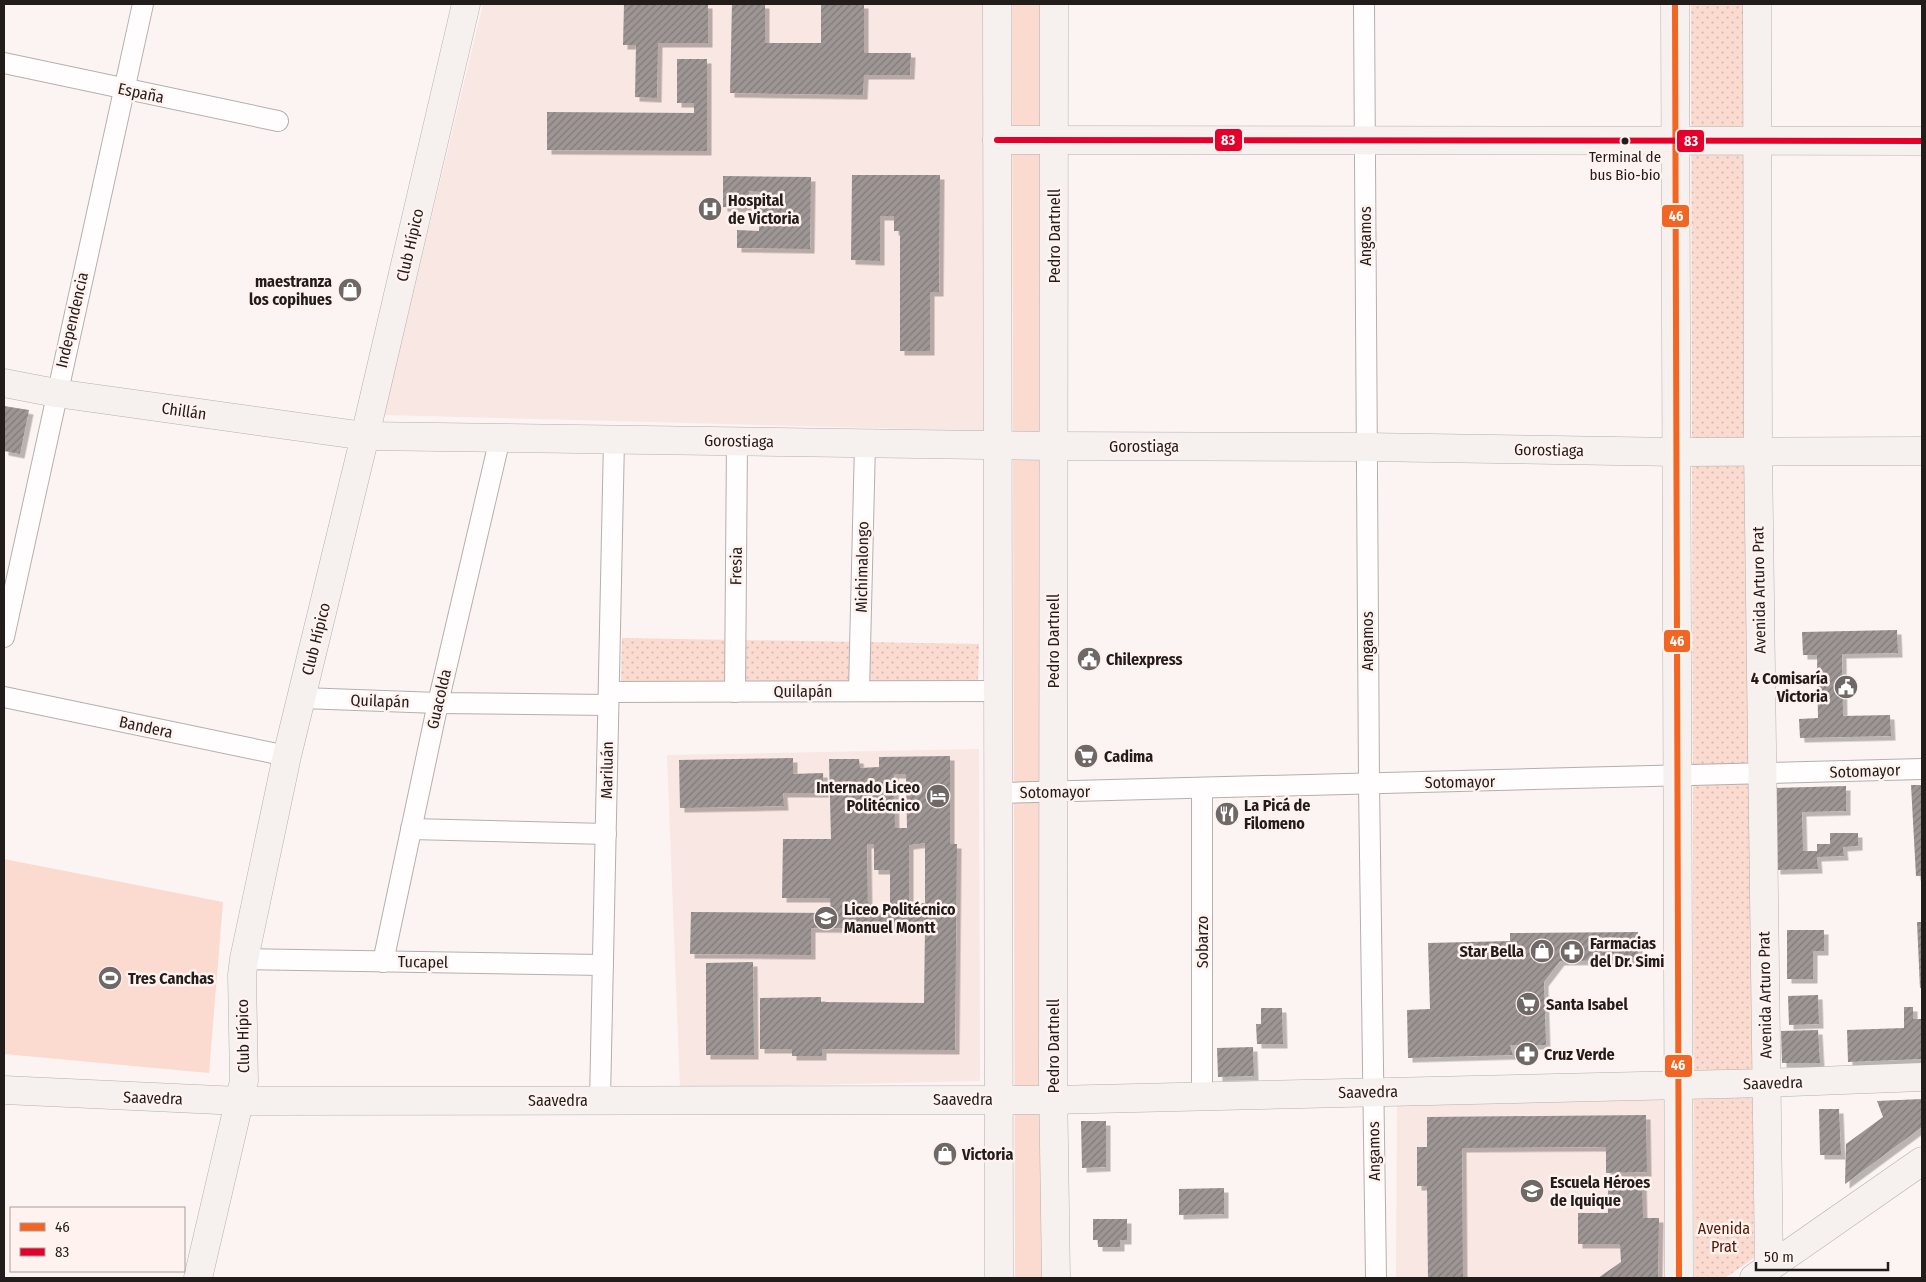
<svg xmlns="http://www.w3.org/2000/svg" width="1926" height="1282" viewBox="0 0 1926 1282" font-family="'Fira Sans Condensed',sans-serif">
	<defs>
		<pattern id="park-dots" width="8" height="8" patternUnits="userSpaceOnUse" patternTransform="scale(1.25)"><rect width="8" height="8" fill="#fbdad0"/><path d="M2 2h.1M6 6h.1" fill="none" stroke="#d7bbb2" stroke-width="1.8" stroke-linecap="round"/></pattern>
		<pattern id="building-hatch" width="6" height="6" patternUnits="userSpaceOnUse" patternTransform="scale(1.25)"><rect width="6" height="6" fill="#9d9695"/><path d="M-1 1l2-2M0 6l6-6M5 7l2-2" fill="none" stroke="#807a79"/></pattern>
		<filter id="shadow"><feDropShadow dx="4.5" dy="4.5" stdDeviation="0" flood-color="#0004"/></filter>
	</defs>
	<rect width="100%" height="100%" fill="#fcf4f2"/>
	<g fill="#f8e7e2">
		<path d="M483,4H986L985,431L384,415Z"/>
		<path d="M979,749L980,1081L680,1088L667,755Z"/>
		<path d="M1667,1097L1666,1278H1396L1397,1104Z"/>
	</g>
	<g fill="#fbdad0">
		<path d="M1012,4H1046L1043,1278H1015Z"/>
		<path d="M4,859L223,902L209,1073L4,1054Z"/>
	</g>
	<g fill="url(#park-dots)">
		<path d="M1691,4H1743L1754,1258L1725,1278H1694Z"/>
		<path d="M622,638L979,644L978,681L621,683Z"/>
	</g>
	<g fill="url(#building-hatch)" fill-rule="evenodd" filter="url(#shadow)">
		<path d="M624,4H708V43H658L657,98L635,97L636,45H623Z"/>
		<path d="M732,4H765V43H821V4H864V53H911L910,75H864L863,95L730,93Z"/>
		<path d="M677,59H707V151L547,150V112L694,113V103H677Z"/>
		<path d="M852,175H940L939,292H930V351H900V231H894V216H880V261L851,260Z"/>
		<path d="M723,176L811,177L810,249L737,248V230L759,231L760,192L749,191V208L723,207Z"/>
		<path d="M4,406L29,410L20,454L4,451Z"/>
		<path d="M1897,630L1898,653L1842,654L1843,716L1890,715L1891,736L1800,738L1799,719L1818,718L1817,655H1803L1802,632Z"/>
		<path d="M950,756V844H957L955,1050L822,1049V1056H792V1049H760V998L821,997V1002L924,1003L925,929L811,928V955L690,954L691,912L831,913L830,898H782L783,839H831L829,759H859L860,768L879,767V757ZM894,774H906L907,828H895ZM925,843V903H909V845ZM867,844H874V870H890V913H868Z"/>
		<path d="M793,758V774L823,773L824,793H783L784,806L680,808L679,760Z"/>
		<path d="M1911,785H1922V876H1916Z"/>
		<path d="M1846,786V811L1802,812L1803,851H1817V844H1830V833H1858V846L1843,847L1844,856L1817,857L1818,869L1776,870L1774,788Z"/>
		<path d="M1917,922H1922V988H1920Z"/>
		<path d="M1787,930H1824V951H1813V979H1787Z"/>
		<path d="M1638,932V960L1560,961L1544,982L1546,1045H1510L1513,1055L1408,1058L1407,1010L1430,1009L1428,943L1510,941V933Z"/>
		<path d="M753,962L754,1055H706V963Z"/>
		<path d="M1818,995L1819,1024L1789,1025L1788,996Z"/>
		<path d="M1904,1007H1913V1019H1922V1059L1848,1062L1847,1030L1904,1028Z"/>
		<path d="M1261,1008H1282L1283,1044H1257L1256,1024H1261Z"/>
		<path d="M1818,1030L1820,1063H1782L1781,1031Z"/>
		<path d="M1253,1047L1254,1076L1218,1077L1217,1048Z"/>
		<path d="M1922,1099V1127L1845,1184L1846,1144L1883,1117L1877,1101Z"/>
		<path d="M1819,1109H1839L1841,1155H1820Z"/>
		<path d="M1646,1115L1647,1172L1606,1173V1147L1462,1148L1463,1278H1428L1427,1186H1417V1147H1427V1117Z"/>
		<path d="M1081,1121H1106V1167L1082,1168Z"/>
		<path d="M1642,1177L1643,1218H1659L1658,1278H1598L1621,1262L1620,1244H1578V1213H1608V1178Z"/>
		<path d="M1224,1188V1214L1179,1215V1189Z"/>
		<path d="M1093,1219H1127V1240H1120V1247H1098V1240H1093Z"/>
	</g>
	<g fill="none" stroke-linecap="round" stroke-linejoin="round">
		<g stroke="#b5afae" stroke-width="22">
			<g id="street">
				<path d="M1364,4L1369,784L1376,1278"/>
				<path d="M4,63L278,121"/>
				<path d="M4,637L143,4"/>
				<path d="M859,691L865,443"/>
				<path d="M609,692L998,691"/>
				<path d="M735,692L737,441"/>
				<path d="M4,697L287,756"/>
				<path d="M302,698L438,703L608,705"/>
				<path d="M1202,788V1096"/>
				<path d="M997,793L1922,769"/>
				<path d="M411,829L606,834"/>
				<path d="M244,959L603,965"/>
				<path d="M383,962L438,703L500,438"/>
				<path d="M600,1100L614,440"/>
			</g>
		</g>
		<g stroke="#b5afae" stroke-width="29">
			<g id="secondary">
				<path d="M997,4L999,1278"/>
				<path d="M1054,4L1053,1080L1056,1278"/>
				<path d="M1675,4L1679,1278"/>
				<path d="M1757,4L1758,450L1769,1267"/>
				<path d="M997,140L1922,141"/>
				<path d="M4,383L56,393L365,436L1053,446L1366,447L1677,452L1922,451"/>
				<path d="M4,1090L240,1101L1053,1100L1767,1083L1922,1077"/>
				<path d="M198,1278L244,1081L242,975L244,959L287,756L365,436L466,4"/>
				<path d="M1754,1278L1922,1161"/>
			</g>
		</g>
		<use href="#street" stroke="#fffdfd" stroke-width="20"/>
		<use href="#secondary" stroke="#f6f1ef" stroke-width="28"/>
		<g stroke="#fff2ef" stroke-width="10">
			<path id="bus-1" d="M1675,4L1679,1278"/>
		</g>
		<g stroke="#fff2ef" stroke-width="10">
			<path id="bus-2" d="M997,140L1922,141"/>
		</g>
		<use href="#bus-1" stroke="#f26522" stroke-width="6"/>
		<use href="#bus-2" stroke="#e4002b" stroke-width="6"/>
	</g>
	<defs>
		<g id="hospital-disc" transform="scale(1.25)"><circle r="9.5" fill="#6e6866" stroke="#fff2ef"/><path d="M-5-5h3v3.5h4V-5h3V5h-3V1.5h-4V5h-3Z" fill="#fff"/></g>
		<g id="shop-disc" transform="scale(1.25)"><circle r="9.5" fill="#6e6866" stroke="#fff2ef"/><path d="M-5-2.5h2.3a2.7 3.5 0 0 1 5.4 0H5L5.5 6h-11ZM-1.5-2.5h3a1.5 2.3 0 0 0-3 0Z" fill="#fff"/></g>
		<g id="civic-disc" transform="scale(1.25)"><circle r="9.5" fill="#6e6866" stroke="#fff2ef"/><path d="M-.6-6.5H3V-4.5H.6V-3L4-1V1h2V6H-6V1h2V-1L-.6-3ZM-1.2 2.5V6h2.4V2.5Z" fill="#fff"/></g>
		<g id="supermarket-disc" transform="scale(1.25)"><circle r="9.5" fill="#6e6866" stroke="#fff2ef"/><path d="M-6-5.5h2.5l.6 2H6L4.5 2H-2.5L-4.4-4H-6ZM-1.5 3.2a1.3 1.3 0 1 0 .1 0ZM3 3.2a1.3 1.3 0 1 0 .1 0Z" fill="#fff"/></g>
		<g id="hotel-disc" transform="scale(1.25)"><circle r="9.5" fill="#6e6866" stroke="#fff2ef"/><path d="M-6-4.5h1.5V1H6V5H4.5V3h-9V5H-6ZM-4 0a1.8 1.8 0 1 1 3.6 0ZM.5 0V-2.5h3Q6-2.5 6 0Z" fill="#fff"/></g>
		<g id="restaurant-disc" transform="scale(1.25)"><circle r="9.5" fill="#6e6866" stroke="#fff2ef"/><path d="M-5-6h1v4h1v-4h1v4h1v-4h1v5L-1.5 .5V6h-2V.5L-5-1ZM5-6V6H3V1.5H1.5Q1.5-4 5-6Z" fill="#fff"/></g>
		<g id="school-disc" transform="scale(1.25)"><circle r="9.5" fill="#6e6866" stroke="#fff2ef"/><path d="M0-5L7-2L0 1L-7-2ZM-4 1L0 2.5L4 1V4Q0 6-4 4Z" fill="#fff"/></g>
		<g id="pharmacy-disc" transform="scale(1.25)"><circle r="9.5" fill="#6e6866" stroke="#fff2ef"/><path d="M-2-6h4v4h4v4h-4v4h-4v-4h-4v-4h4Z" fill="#fff"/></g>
		<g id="stadium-disc" transform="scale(1.25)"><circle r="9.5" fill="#6e6866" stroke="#fff2ef"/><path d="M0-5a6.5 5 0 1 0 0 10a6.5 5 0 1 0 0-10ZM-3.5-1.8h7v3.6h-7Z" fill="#fff"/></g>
	</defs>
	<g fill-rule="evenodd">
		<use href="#hospital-disc" x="710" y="209"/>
		<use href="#shop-disc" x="350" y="290"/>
		<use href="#civic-disc" x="1089" y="659"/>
		<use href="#civic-disc" x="1846" y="687"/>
		<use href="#supermarket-disc" x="1086" y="756"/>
		<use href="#hotel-disc" x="938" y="796"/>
		<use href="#restaurant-disc" x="1227" y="814"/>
		<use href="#school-disc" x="826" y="918"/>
		<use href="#shop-disc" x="1542" y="951"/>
		<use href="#pharmacy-disc" x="1572" y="952"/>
		<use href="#stadium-disc" x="110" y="978"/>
		<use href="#supermarket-disc" x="1528" y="1004"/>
		<use href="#pharmacy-disc" x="1527" y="1054"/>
		<use href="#shop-disc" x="945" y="1154"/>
		<use href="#school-disc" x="1532" y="1191"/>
	</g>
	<circle fill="#221d1b" stroke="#fff2ef" stroke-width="2" cx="1625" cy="141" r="4.5"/>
	<g text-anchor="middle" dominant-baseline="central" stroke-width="5" stroke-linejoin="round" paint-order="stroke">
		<g font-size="15" fill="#221d1b" stroke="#fff2ef">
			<text x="1625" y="157">Terminal de<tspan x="1625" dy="18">bus Bio-bio</tspan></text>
		</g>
		<g font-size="16" fill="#221d1b" stroke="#fff2ef">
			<text transform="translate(141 93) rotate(12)">España</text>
			<text transform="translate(1054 236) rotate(-90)">Pedro Dartnell</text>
			<text transform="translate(1365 236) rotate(-90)">Angamos</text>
			<text transform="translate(410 245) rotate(-77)">Club Hípico</text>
			<text transform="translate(72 320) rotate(-77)">Independencia</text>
			<text transform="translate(184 411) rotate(8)">Chillán</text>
			<text transform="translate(739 441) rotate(1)">Gorostiaga</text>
			<text x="1144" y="446">Gorostiaga</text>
			<text transform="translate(1549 450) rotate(1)">Gorostiaga</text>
			<text transform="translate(736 566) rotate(-89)">Fresia</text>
			<text transform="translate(862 567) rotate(-89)">Michimalongo</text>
			<text transform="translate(1759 590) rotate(-91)">Avenida Arturo Prat</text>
			<text transform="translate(316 639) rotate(-76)">Club Hípico</text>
			<text transform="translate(1053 641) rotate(-90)">Pedro Dartnell</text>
			<text transform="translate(1367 641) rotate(-90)">Angamos</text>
			<text x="803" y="691">Quilapán</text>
			<text transform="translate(439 699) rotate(-77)">Guacolda</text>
			<text transform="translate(380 701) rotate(2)">Quilapán</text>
			<text transform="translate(146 727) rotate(12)">Bandera</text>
			<text transform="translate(607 770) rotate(-89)">Mariluán</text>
			<text transform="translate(1865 771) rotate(-2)">Sotomayor</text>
			<text transform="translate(1460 782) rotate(-1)">Sotomayor</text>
			<text transform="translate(1055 792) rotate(-1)">Sotomayor</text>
			<text transform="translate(1202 942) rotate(-90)">Sobarzo</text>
			<text transform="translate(423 962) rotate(1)">Tucapel</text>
			<text transform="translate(1765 995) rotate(-91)">Avenida Arturo Prat</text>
			<text transform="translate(243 1036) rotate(-91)">Club Hípico</text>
			<text transform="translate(1053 1046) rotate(-90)">Pedro Dartnell</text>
			<text transform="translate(1773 1083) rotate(-2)">Saavedra</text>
			<text transform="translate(1368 1092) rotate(-1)">Saavedra</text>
			<text transform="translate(153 1098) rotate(2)">Saavedra</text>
			<text x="963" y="1099">Saavedra</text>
			<text x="558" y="1100">Saavedra</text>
			<text transform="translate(1374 1151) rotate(-91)">Angamos</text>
		</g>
		<g font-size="16" font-weight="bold" fill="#221d1b" stroke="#fff2ef" text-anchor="start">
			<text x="728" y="200">Hospital<tspan x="728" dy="18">de Victoria</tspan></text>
			<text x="332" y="281" text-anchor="end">maestranza<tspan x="332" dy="18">los copihues</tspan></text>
			<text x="1106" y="659">Chilexpress</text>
			<text x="1828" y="678" text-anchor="end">4 Comisaría<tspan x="1828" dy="18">Victoria</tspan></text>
			<text x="1104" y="756">Cadima</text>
			<text x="920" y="787" text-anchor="end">Internado Liceo<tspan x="920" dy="18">Politécnico</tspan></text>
			<text x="1244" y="805">La Picá de<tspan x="1244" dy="18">Filomeno</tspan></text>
			<text x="844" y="909">Liceo Politécnico<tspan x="844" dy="18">Manuel Montt</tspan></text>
			<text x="1590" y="943">Farmacias<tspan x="1590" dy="18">del Dr. Simi</tspan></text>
			<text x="1524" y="951" text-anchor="end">Star Bella</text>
			<text x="128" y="978">Tres Canchas</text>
			<text x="1546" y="1004">Santa Isabel</text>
			<text x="1544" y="1054">Cruz Verde</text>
			<text x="962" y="1154">Victoria</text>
			<text x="1550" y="1182">Escuela Héroes<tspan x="1550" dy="18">de Iquique</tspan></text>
		</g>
		<g font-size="16" fill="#541907" stroke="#fff2ef">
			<text x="1724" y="1228">Avenida<tspan x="1724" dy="18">Prat</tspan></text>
		</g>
	</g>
	<g stroke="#fff2ef" stroke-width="2">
		<rect x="1214" y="128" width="29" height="24" rx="5" fill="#e4002b"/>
		<rect x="1676" y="129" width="29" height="24" rx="5" fill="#e4002b"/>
		<rect x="1661" y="204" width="29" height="24" rx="5" fill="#f26522"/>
		<rect x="1663" y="629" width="28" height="24" rx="5" fill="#f26522"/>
		<rect x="1664" y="1054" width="29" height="24" rx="5" fill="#f26522"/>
	</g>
	<g font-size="14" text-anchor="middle" font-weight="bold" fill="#fff">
		<text x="1228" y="145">83</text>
		<text x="1691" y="146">83</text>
		<text x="1676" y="221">46</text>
		<text x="1677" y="646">46</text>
		<text x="1678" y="1070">46</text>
	</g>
	<rect width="1926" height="1282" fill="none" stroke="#221d1b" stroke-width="10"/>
	<rect x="10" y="1207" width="175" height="65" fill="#fff2ef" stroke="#a79d9a"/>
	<rect x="20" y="1223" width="25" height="8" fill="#f26522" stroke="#a79d9a"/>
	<text x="55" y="1232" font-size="15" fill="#221d1b">46</text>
	<rect x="20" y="1248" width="25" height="8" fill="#e4002b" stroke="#a79d9a"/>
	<text x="55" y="1257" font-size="15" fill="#221d1b">83</text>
	<path d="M1756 1262v8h132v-8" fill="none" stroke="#221d1b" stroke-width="2.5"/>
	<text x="1764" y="1262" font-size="15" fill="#221d1b" stroke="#fff2ef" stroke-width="4" paint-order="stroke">50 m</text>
</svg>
